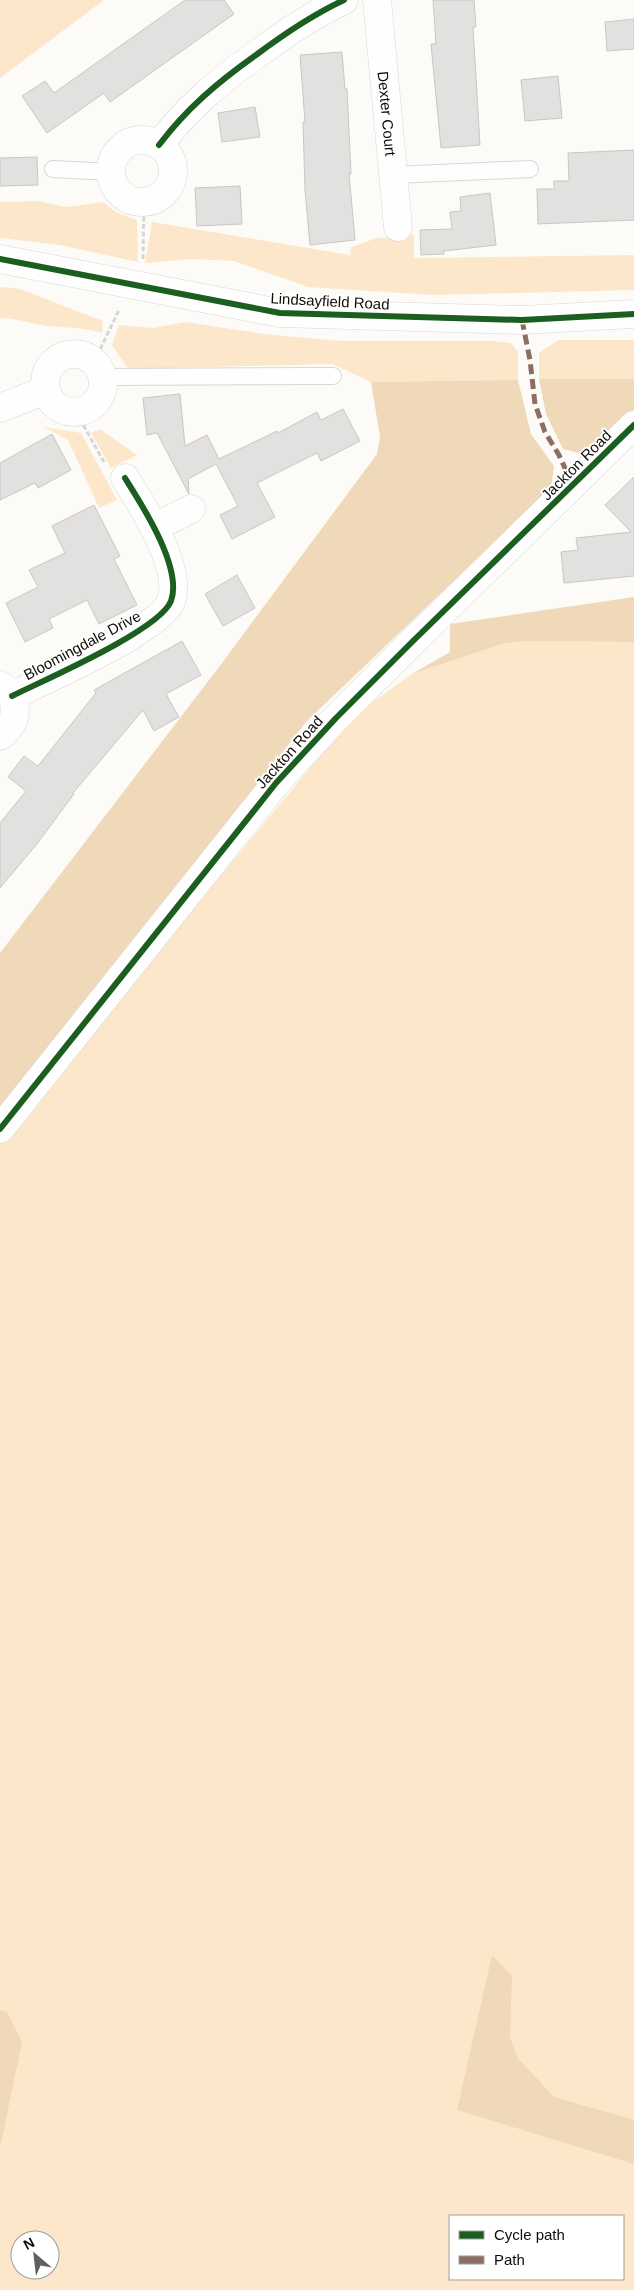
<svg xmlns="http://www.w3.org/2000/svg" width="634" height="2290" viewBox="0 0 634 2290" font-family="Helvetica,sans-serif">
	<rect width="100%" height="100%" fill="#fdfbf8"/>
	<g fill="#fce7cb" fill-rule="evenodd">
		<path d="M0,0H104L0,78Z"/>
		<path d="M38,201L66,207L103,202L116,212L137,220L138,262L60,245L0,238V202Z"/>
		<path d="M152,222L350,255L351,247L377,238L414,235V258L634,255V290L434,295L308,287L234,261L192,259L145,263Z"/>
		<path d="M0,287L20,289L103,321L102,333C84,327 66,328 47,326C31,324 16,318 0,318Z"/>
		<path d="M185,322L264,334L340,341H495L511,343L518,352V380L371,382L332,364L128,369L112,345L119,325L153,328Z"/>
		<path d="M558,340H634V379H539V353Z"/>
		<path d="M44,427L81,433L117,500L99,508L68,440Z"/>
		<path d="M100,429L137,455L111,468L91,433Z"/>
		<path d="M522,641L634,642V2290H0V1142L353,716L412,674L502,644ZM450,2216H623V2279H450ZM20,2240H50V2270H20Z"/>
	</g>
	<g fill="#efd9b9">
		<path d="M539,379H634V411L593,449L578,453L563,449L546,414Z"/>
		<path d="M518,380L531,434L554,466L551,488L306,722L0,1118V953L219,667L377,454L380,437L371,382Z"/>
		<path d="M634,597V642L522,641L502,644L412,674L450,652V624Z"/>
		<path d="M492,1955L512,1976L510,2037L517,2057L554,2097L634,2120V2164L457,2110Z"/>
		<path d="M0,2010L7,2012L22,2042L0,2148Z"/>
	</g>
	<g fill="#e3e1df" stroke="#c9c7c5">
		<path d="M185,0H224L234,14L110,102L104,93L47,133L22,96L45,81L54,93Z"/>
		<path d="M433,0H474L476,27H473L480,145L441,148L431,44H436Z"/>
		<path d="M634,19V49L607,51L605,22Z"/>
		<path d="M342,52L345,89H347L351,174H349L355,240L310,245L305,190L303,122H305L300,55Z"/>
		<path d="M558,76L562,118L525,121L521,80Z"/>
		<path d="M255,107L260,137L222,142L218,113Z"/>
		<path d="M634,150V220L538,224L537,189H554V181H569L568,153Z"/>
		<path d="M37,157L38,185L0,186V158Z"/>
		<path d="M240,186L242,224L197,226L195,188Z"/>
		<path d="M490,193L496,245L444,251V254L421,255L420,230L452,229L450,212L461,211L460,197Z"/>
		<path d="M180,394L185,446L207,435L219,459L277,431L278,433L317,412L321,420L343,409L360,441L321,461L317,453L257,483L275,517L232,539L220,515L238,506L216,464L188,479L189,494L157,433L147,435L143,398Z"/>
		<path d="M52,434L71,470L38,488L35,483L0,500V463Z"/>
		<path d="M634,477V576L564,583L561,552L578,550L576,538L631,532L605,505Z"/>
		<path d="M94,505L120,556L114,559L137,605L99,624L87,600L49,619L53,628L25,642L6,603L38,587L29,570L65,553L52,526Z"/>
		<path d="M237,575L255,608L223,626L205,594Z"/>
		<path d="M182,641L201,675L166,694L179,717L154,731L143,710L73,793L74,794L36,845L0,888V823L26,791L8,777L24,756L38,766L96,693L94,690Z"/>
	</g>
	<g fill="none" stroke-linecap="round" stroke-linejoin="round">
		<g stroke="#d9d7d5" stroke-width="18">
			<g id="lane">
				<path d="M53,169L111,172"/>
				<path d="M394,175L530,169"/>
				<path d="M103,377L333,376"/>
			</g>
		</g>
		<g stroke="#d9d7d5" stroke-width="29">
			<g id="street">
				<path id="s1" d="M377,0L398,227"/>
				<circle cx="142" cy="171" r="31"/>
				<path d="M159,145C187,108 218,82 256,55C284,34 312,15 344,0"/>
				<circle cx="74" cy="383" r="29"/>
				<path d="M0,408L46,390"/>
				<path d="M155,527L191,509"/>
				<path d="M0,685C21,698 19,722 0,736"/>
				<path d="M12,696C44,680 160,630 171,601C183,568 142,505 125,478"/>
				<path d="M0,1129L276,783L336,718L412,642L634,425"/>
			</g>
		</g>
		<g stroke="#d9d7d5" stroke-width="29">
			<path id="secondary" d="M0,259L280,313L522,320L634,314"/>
		</g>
		<g stroke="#d7d6d6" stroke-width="3" stroke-dasharray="5 2.5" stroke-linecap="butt">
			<path d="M143,259L144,202"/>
			<path d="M97,356L119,310"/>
			<path d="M76,412L104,462"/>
		</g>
		<use href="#lane" stroke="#fffefe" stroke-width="16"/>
		<use href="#street" stroke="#fffefe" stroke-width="28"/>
		<use href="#secondary" stroke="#fffefe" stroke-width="28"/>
		<path stroke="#8d6e63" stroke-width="5" stroke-dasharray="10 5" stroke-linecap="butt" d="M522,320L530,360L535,404L545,432L559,455L573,486"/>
		<g stroke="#fff" stroke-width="9">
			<g id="cycleway">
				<path d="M159,145C187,108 218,82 256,55C284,34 312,15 344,0"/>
				<path d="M0,259L280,313L522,320L634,314"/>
				<path d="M12,696C44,680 160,630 171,601C183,568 142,505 125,478"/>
				<path d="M0,1129L276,783L336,718L412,642L634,425"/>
			</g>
		</g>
		<use href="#cycleway" stroke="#1b5e20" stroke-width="6"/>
	</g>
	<g text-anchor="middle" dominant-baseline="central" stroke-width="4" stroke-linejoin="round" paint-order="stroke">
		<g font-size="15" fill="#0f0d0a" stroke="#fff">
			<text stroke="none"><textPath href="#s1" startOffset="114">Dexter Court</textPath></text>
			<text transform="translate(330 301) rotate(3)">Lindsayfield Road</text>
			<text transform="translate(576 465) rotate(-45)">Jackton Road</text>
			<text transform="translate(82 645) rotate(-28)">Bloomingdale Drive</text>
			<text transform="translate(289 752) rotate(-48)">Jackton Road</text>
		</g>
	</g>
	<rect x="449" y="2215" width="175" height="65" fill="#ffffff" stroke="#9f9e9d"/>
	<rect x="459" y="2231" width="25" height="8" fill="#1b5e20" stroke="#9f9e9d"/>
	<text x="494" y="2240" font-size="15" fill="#0f0d0a">Cycle path</text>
	<rect x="459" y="2256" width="25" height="8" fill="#8d6e63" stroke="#9f9e9d"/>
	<text x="494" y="2265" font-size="15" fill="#0f0d0a">Path</text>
	<g transform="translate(35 2255) rotate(332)"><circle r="24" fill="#ffffff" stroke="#9f9e9d"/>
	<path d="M0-4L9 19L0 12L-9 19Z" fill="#62605d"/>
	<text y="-8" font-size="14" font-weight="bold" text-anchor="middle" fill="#0f0d0a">N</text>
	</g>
</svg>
